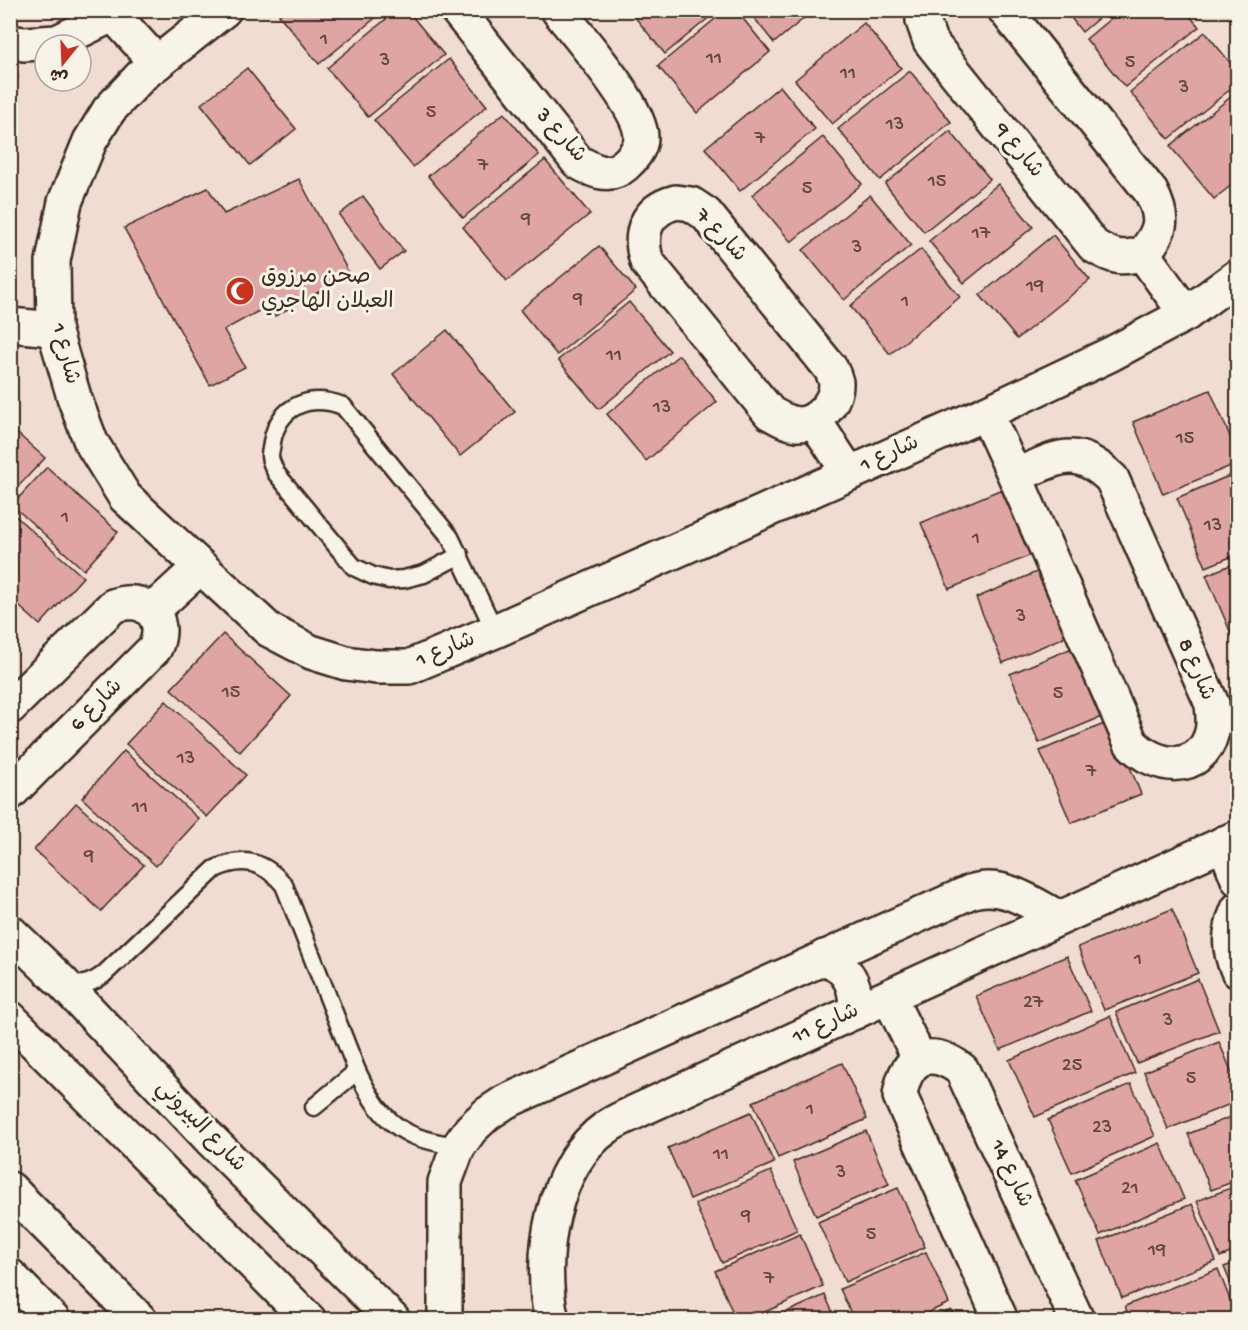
<svg xmlns="http://www.w3.org/2000/svg" width="1248" height="1330" viewBox="0 0 1248 1330" font-family="'Gochi Hand','Playpen Sans Arabic',sans-serif">
	<rect width="100%" height="100%" fill="#f0dcd3"/>
	<filter id="ink" filterUnits="userSpaceOnUse"><feTurbulence type="fractalNoise" baseFrequency=".0167" numOctaves="2"/><feDisplacementMap in="SourceGraphic" scale="12" xChannelSelector="R" yChannelSelector="G"/><feConvolveMatrix kernelMatrix="1 2 1 2 8 2 1 2 1" color-interpolation-filters="sRGB"/></filter>
	<g filter="url(#ink)">
		<g fill="#dfa5a3" stroke="#3b2a1e" stroke-width="1.5">
			<path d="M285,10H385L319,64L279,15Z"/>
			<path d="M397,10H407L444,55L368,117L327,68Z"/>
			<path d="M629,10H718L665,54Z"/>
			<path d="M726,10H736L770,52L697,113L658,66Z"/>
			<path d="M748,10H814L774,43Z"/>
			<path d="M1065,10H1108L1082,32Z"/>
			<path d="M1121,10H1185L1199,27L1125,87L1086,39Z"/>
			<path d="M864,23L901,68L832,124L795,80Z"/>
			<path d="M1205,32L1238,72V83L1169,139L1130,92Z"/>
			<path d="M449,59L487,106L413,167L374,120Z"/>
			<path d="M247,68L296,129L250,165L201,104Z"/>
			<path d="M910,71L951,122L880,180L838,129Z"/>
			<path d="M10,74L18,75L10,135Z"/>
			<path d="M780,86L815,129L740,191L705,148Z"/>
			<path d="M1238,91V180L1214,199L1170,146Z"/>
			<path d="M504,113L539,155L463,218L428,176Z"/>
			<path d="M950,131L990,179L924,232L885,184Z"/>
			<path d="M823,137L862,184L791,242L752,195Z"/>
			<path d="M545,160L590,214L507,281L463,227Z"/>
			<path d="M299,179L350,275L275,316L268,306L224,330L245,367L210,385L124,228L208,188L224,214Z"/>
			<path d="M998,184L1033,227L964,283L929,241Z"/>
			<path d="M870,195L911,245L844,300L803,250Z"/>
			<path d="M363,196L404,251L380,269L339,215Z"/>
			<path d="M1053,235L1090,280L1017,339L980,295Z"/>
			<path d="M599,246L636,290L557,355L520,310Z"/>
			<path d="M921,249L960,297L890,354L850,306Z"/>
			<path d="M629,302L670,351L599,409L558,360Z"/>
			<path d="M447,330L515,412L460,456L393,374Z"/>
			<path d="M679,355L717,402L646,461L607,414Z"/>
			<path d="M1210,390L1238,455V463L1163,494L1133,422Z"/>
			<path d="M10,427L45,458L12,493L10,491Z"/>
			<path d="M47,467L118,532L84,570L12,505Z"/>
			<path d="M1238,472V554L1206,567L1177,498Z"/>
			<path d="M1002,489L1031,555L949,589L921,523Z"/>
			<path d="M10,511L83,577L40,625L10,598Z"/>
			<path d="M1238,562V644L1236,645L1206,575Z"/>
			<path d="M1039,571L1067,636L1003,663L976,598Z"/>
			<path d="M223,634L291,696L240,752L171,689Z"/>
			<path d="M1077,646L1106,715L1039,743L1010,674Z"/>
			<path d="M166,701L246,775L207,817L126,744Z"/>
			<path d="M1111,721L1141,794L1071,823L1040,751Z"/>
			<path d="M124,751L199,819L156,866L82,798Z"/>
			<path d="M76,803L144,865L101,911L34,850Z"/>
			<path d="M1172,909L1198,973L1104,1010L1078,947Z"/>
			<path d="M1067,956L1091,1011L1000,1050L976,996Z"/>
			<path d="M1198,979L1219,1031L1137,1063L1116,1012Z"/>
			<path d="M1110,1016L1135,1073L1035,1117L1009,1060Z"/>
			<path d="M1219,1042L1238,1087V1101L1168,1129L1144,1072Z"/>
			<path d="M842,1063L867,1119L778,1158L753,1102Z"/>
			<path d="M1131,1084L1155,1136L1072,1173L1048,1120Z"/>
			<path d="M751,1112L774,1163L690,1199L668,1148Z"/>
			<path d="M1238,1114V1180L1211,1190L1188,1134Z"/>
			<path d="M866,1131L889,1184L816,1216L793,1162Z"/>
			<path d="M1160,1143L1184,1199L1100,1235L1075,1180Z"/>
			<path d="M771,1171L797,1230L722,1263L695,1204Z"/>
			<path d="M1238,1185V1250L1220,1257L1197,1201Z"/>
			<path d="M898,1188L925,1247L845,1282L818,1222Z"/>
			<path d="M1192,1204L1216,1261L1122,1298L1099,1241Z"/>
			<path d="M800,1234L823,1286L747,1320H736L715,1271Z"/>
			<path d="M926,1252L949,1303L911,1320H854L840,1289Z"/>
			<path d="M1238,1262V1301L1224,1267Z"/>
			<path d="M1218,1269L1238,1320H1130L1125,1306Z"/>
			<path d="M825,1295L836,1320H769Z"/>
			<path d="M951,1310L955,1320H929Z"/>
		</g>
		<g fill="none" stroke-linecap="round" stroke-linejoin="round">
			<g stroke="#3b2a1e" stroke-width="21">
				<g id="service">
					<path d="M460,555L424,574L404,579L389,580L373,576L354,567L276,473C274,468 270,461 270,456C270,451 272,446 272,442C279,404 311,394 343,406L450,537L495,631"/>
					<path d="M65,983C80,987 91,984 103,975L215,869C243,856 264,861 284,885L357,1071C369,1096 382,1120 408,1133C422,1141 442,1143 458,1147"/>
					<path d="M314,1107L357,1071"/>
				</g>
			</g>
			<g stroke="#3b2a1e" stroke-width="38">
				<g id="minor">
					<path d="M109,10L157,63"/>
					<path d="M224,10L143,74L109,110L90,141L65,202L53,261L54,329L74,397L91,442L125,497L269,630L311,652L346,663L376,667H409L495,631L986,413L1111,354L1186,314L1238,276"/>
					<path d="M457,10L578,162C594,171 609,179 625,165C632,159 641,148 641,138C642,108 579,37 558,10"/>
					<path d="M923,10V21L930,41L1094,246C1114,258 1121,259 1143,254C1162,231 1165,219 1151,192L1005,10"/>
					<path d="M10,42L24,44L57,42L112,15"/>
					<path d="M676,202L691,204L706,214L831,369C833,373 835,378 836,382C837,402 817,425 797,424C787,423 779,418 770,413L647,262C638,234 645,210 676,202Z"/>
					<path d="M1143,254L1186,314"/>
					<path d="M10,325L54,329"/>
					<path d="M986,413L1015,476L1131,743C1155,769 1201,775 1212,732C1214,723 1213,713 1212,704L1112,479C1075,442 1056,459 1015,476"/>
					<path d="M814,420L849,473"/>
					<path d="M152,611L200,567"/>
					<path d="M10,707L113,606C144,594 169,616 155,648L10,793"/>
					<path d="M1224,843L1238,879"/>
					<path d="M1238,909C1228,932 1228,949 1238,971"/>
					<path d="M824,957C848,968 858,986 855,1012"/>
					<path d="M889,997L919,1058"/>
					<path d="M445,1320V1182L458,1147L471,1129L487,1114L505,1102L970,892C1003,881 1031,903 1059,918"/>
					<path d="M552,1320C537,1259 552,1165 607,1127C615,1121 626,1117 635,1112L1238,837"/>
					<path d="M1001,1320L900,1096C905,1057 930,1045 962,1070L1077,1320"/>
				</g>
			</g>
			<g stroke="#3b2a1e" stroke-width="38">
				<g id="tertiary">
					<path d="M10,932L63,983L211,1140L393,1320"/>
					<path d="M10,1018L309,1320"/>
				</g>
			</g>
			<g stroke="#3b2a1e" stroke-width="38">
				<g id="secondary">
					<path d="M10,1189L140,1320"/>
					<path d="M10,1276L53,1320"/>
				</g>
			</g>
			<use href="#service" stroke="#f7f3e8" stroke-width="16"/>
			<use href="#minor" stroke="#f7f3e8" stroke-width="33"/>
			<use href="#tertiary" stroke="#f7f3e8" stroke-width="33"/>
			<use href="#secondary" stroke="#f7f3e8" stroke-width="33"/>
		</g>
	</g>
	<defs>
		<g id="mosque-disc" transform="scale(1.5)"><circle r="9.5" fill="#c8321e" stroke="#f7f3e8"/><path d="M3.5-4.9A6 6 0 1 0 3.5 4.9A5 5 0 1 1 3.5-4.9Z" fill="#fff"/></g>
	</defs>
	<g fill-rule="evenodd">
		<use href="#mosque-disc" x="240" y="291"/>
	</g>
	<g text-anchor="middle" dominant-baseline="central" stroke-width="6" stroke-linejoin="round" paint-order="stroke">
		<g font-size="20" fill="#64493f">
			<text x="324" y="40">1</text>
			<text x="714" y="59">11</text>
			<text x="385" y="61">3</text>
			<text x="1130" y="63">5</text>
			<text x="848" y="74">11</text>
			<text x="1184" y="88">3</text>
			<text x="431" y="113">5</text>
			<text x="895" y="125">13</text>
			<text x="760" y="139">7</text>
			<text x="483" y="166">7</text>
			<text x="937" y="182">15</text>
			<text x="807" y="189">5</text>
			<text x="526" y="220">9</text>
			<text x="981" y="234">17</text>
			<text x="857" y="248">3</text>
			<text x="1035" y="287">19</text>
			<text x="578" y="300">9</text>
			<text x="905" y="302">1</text>
			<text x="614" y="356">11</text>
			<text x="662" y="408">13</text>
			<text x="1185" y="439">15</text>
			<text x="65" y="518">1</text>
			<text x="1213" y="526">13</text>
			<text x="976" y="539">1</text>
			<text x="1021" y="617">3</text>
			<text x="231" y="693">15</text>
			<text x="1058" y="694">5</text>
			<text x="186" y="759">13</text>
			<text x="1091" y="772">7</text>
			<text x="140" y="808">11</text>
			<text x="89" y="857">9</text>
			<text x="1138" y="960">1</text>
			<text x="1033" y="1003">27</text>
			<text x="1168" y="1021">3</text>
			<text x="1072" y="1066">25</text>
			<text x="1191" y="1079">5</text>
			<text x="810" y="1110">1</text>
			<text x="1102" y="1128">23</text>
			<text x="721" y="1155">11</text>
			<text x="841" y="1173">3</text>
			<text x="1130" y="1189">21</text>
			<text x="746" y="1217">9</text>
			<text x="871" y="1235">5</text>
			<text x="1157" y="1251">19</text>
			<text x="769" y="1279">7</text>
		</g>
		<g font-size="22" fill="#3b2a1e" stroke="#f7f3e8">
			<text transform="translate(560 136) rotate(49)">شارع 3</text>
			<text transform="translate(1018 151) rotate(51)">شارع 9</text>
			<text transform="translate(720 236) rotate(47)">شارع 7</text>
			<text transform="translate(64 354) rotate(76)">شارع 1</text>
			<text transform="translate(890 455) rotate(-24)">شارع 1</text>
			<text transform="translate(446 651) rotate(-22)">شارع 1</text>
			<text transform="translate(1195 670) rotate(67)">شارع 8</text>
			<text transform="translate(97 706) rotate(-45)">شارع 6</text>
			<text transform="translate(826 1025) rotate(-24)">شارع 11</text>
			<text transform="translate(200 1127) rotate(46)">شارع البيروني</text>
			<text transform="translate(1010 1174) rotate(65)">شارع 14</text>
		</g>
		<g font-size="22" fill="#3b2a1e" stroke="#f7f3e8" text-anchor="start">
			<text x="261" y="278">صحن مرزوق<tspan x="261" dy="25">العبلان الهاجري</tspan></text>
		</g>
	</g>
	<rect width="1248" height="1330" fill="none" stroke="#f7f3e8" stroke-width="36"/>
	<rect x="18" y="18" width="1212" height="1294" fill="none" stroke="#3b2a1e" stroke-width="2" filter="url(#ink)"/>
	<g transform="translate(63 63) rotate(198)"><circle r="28" fill="#f7f3e8" stroke="#aca397" stroke-width="1.5"/>
	<path d="M0-4.5L10 22L0 15L-10 22Z" fill="#c8321e"/>
	<text y="-9" font-size="16" font-weight="bold" text-anchor="middle" fill="#3b2a1e">ش</text>
	</g>
</svg>
